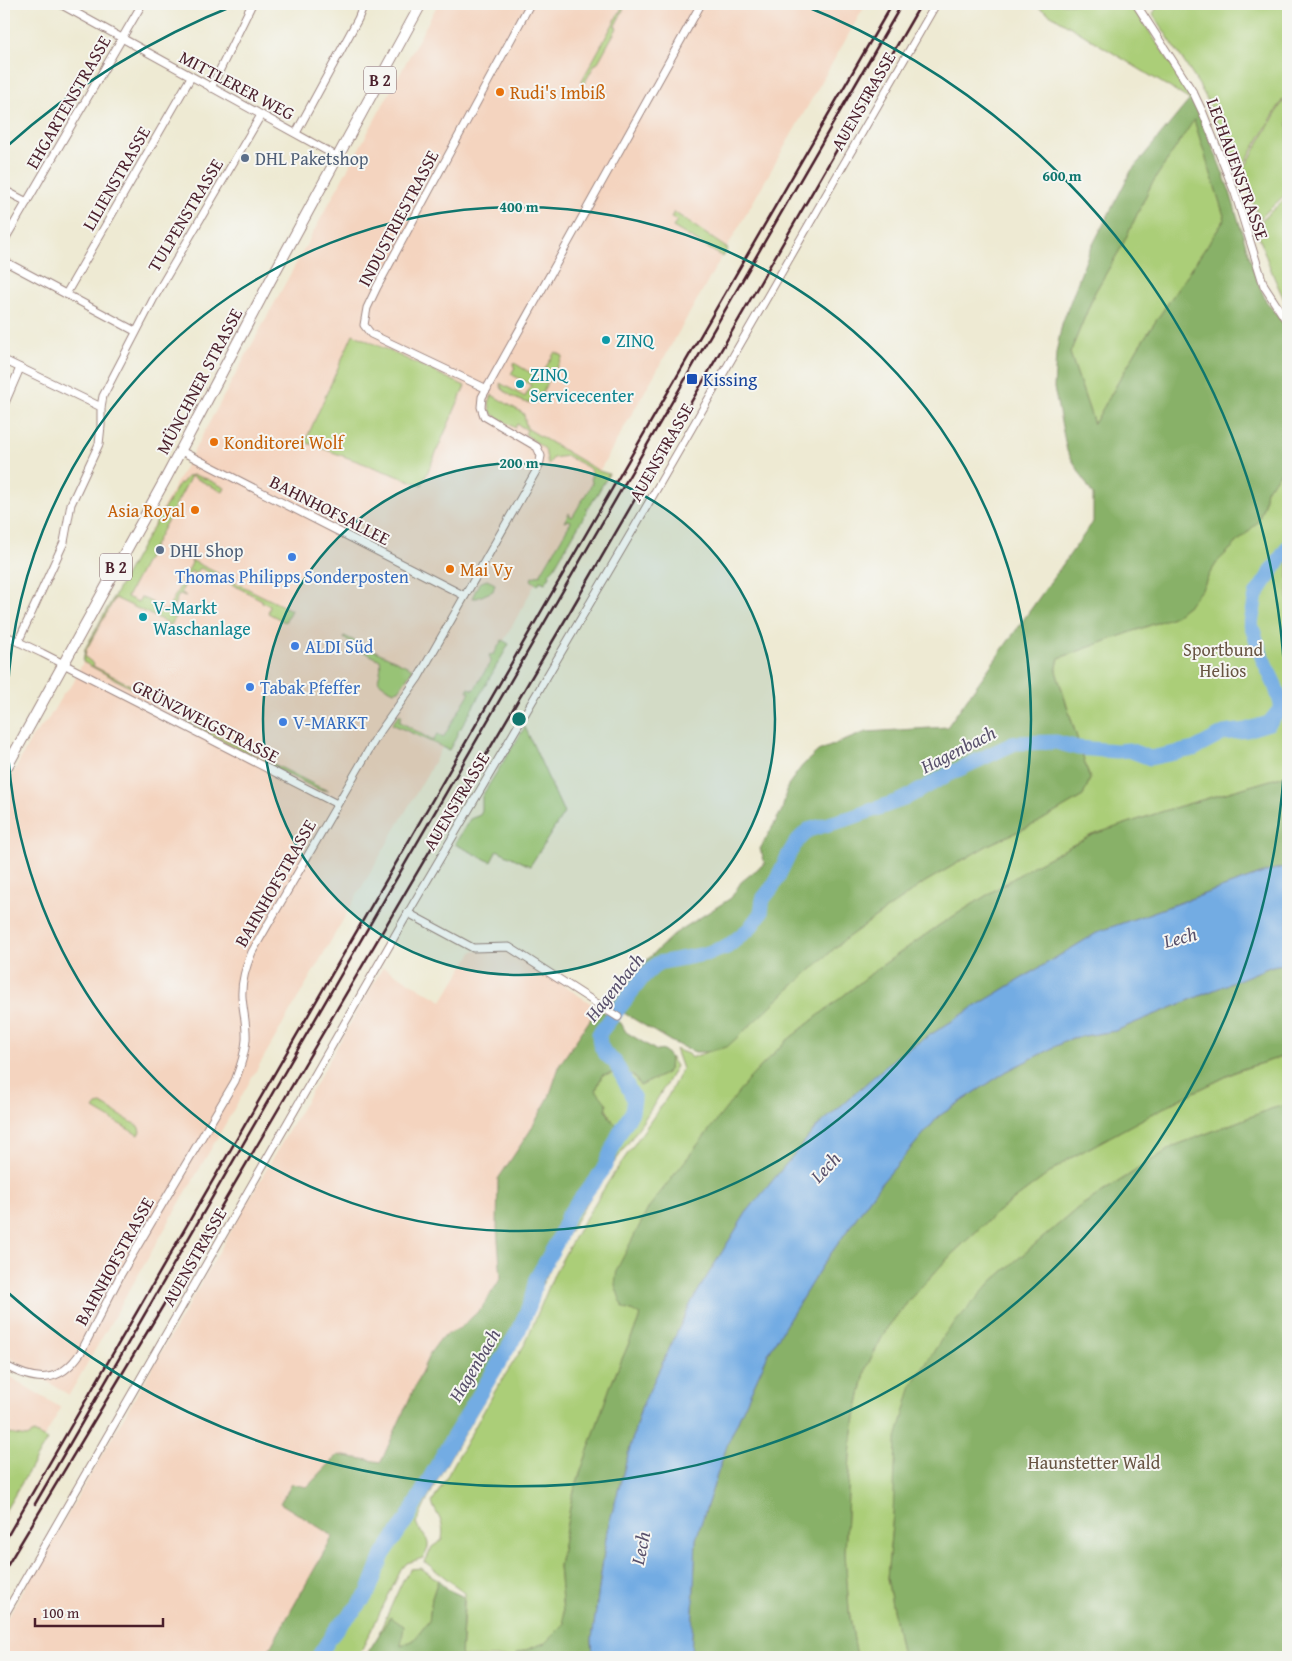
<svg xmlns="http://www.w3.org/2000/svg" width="1292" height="1661" viewBox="0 0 1292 1661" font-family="'Gentium Book Plus',serif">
	<rect width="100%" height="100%" fill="#f6f6f2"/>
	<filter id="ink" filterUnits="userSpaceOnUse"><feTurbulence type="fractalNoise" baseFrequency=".02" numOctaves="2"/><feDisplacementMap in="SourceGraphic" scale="10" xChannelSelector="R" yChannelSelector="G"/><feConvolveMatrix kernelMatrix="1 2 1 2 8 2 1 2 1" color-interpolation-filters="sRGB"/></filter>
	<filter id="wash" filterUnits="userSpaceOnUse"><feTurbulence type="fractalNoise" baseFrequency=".0096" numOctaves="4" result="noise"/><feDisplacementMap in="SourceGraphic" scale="20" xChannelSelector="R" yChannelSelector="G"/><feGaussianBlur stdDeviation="1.12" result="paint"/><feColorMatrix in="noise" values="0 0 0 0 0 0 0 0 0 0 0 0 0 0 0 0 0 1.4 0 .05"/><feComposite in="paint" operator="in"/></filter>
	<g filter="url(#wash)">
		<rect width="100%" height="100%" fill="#eeead3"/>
		<g fill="#f4d4bf">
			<path d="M438,4H866L540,575L505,639L69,1395L4,1354V791L32,737L49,718L63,694L73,684L86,655L85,650Z"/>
			<path d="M473,951H510L598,1008L560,1064L549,1097L530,1131L501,1278L481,1309L460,1328L442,1337L431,1353L381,1462L337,1455L307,1487L280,1503L333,1536L265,1657H4V1623L46,1552L383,967L442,1001Z"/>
			<path d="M4,1373L61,1408L4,1507Z"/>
		</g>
		<g fill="#abce78" stroke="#7a7652">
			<path d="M624,4H626L615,26L617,28L597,64H595L584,84L581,82Z"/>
			<path d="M1033,4H1131L1189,91L1191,97L1190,100Z"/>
			<path d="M1159,4H1288V104L1283,99L1243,166L1235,169L1209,103L1199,85L1153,14Z"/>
			<path d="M1283,101L1288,107V192L1259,219L1242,172Z"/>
			<path d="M1194,119L1225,219L1139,346L1094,424L1070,353L1095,292L1122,246L1151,185Z"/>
			<path d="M1288,196V307C1274,280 1264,254 1256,225Z"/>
			<path d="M674,212L728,249L723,257L673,227L677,220L671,217Z"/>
			<path d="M353,334L465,386L422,485L305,442Z"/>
			<path d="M555,352L563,356L537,401C525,407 511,396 502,389L500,383L525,397L531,385L511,374L515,367L513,366L514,363L536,376L538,380Z"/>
			<path d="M492,395L523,413C526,418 524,424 528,429L599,471L609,474L590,506L586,508L587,511L554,568L549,573L550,576L545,583L540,581L538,585L531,580L532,577L540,575L571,522L570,520L564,522L569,513L571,517L573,516L592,484L591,476L592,473L589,468L567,456L553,458L548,465L545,449L525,434L527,430L517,424L515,428L491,413L489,403Z"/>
			<path d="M1288,441V775L1167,810L1092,835L1033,866L938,926L877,969L785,1042L749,1079L641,1315L610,1387L572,1497L559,1566L564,1624L545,1643L518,1653L517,1657H461L465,1593L425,1562L432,1547L442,1540C445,1521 438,1518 432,1503L495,1391L525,1344L555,1272L580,1227L612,1176L668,1096L682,1069L675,1049L688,1054L691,1058L707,1052L788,990L844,940L925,882L990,844L1037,823L1083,796L1090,779L1056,671L1059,658L1173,617L1189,604L1202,589L1210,573L1218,561L1258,522L1264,504L1266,490L1282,471C1281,460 1280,450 1288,441Z"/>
			<path d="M194,475L207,479L225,488L223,492L191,476L127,597L138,602L141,597L153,603L152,606L166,613L192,563L191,560L219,574V578L200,568L196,574L191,571L181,592L186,596L179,594L170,614L175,618L170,627L168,625V623L115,598L86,650L85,657L94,664L93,666L148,694L150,691L156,694L154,699L173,709L176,704L177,707L175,711L83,662L85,649L143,544L179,484L182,483L188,476Z"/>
			<path d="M230,580L291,610L285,622L268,613L270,606L262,602V600L229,583Z"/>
			<path d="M487,580L495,584L493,591L477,598H472L479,583Z"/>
			<path d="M344,636L413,669L399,690L394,691C367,678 384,681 380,660L360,650L359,646L343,638Z"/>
			<path d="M502,640L509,644L461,728L458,731V734L449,750L392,724L400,714L402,716L399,721L433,741L437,734L443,738L470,692L467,691L469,688L474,690L491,661L489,655L494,654Z"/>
			<path d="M185,719L319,787L329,791L317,789L187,724Z"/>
			<path d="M525,727L564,813L530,866L497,850L491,862L455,844L470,819L480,815L482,810V796Z"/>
			<path d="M1288,1055V1104L1271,1109L1174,1146L1079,1207L992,1281L893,1514L887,1578L902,1657H857L849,1611L845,1553L850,1454L855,1417L866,1368L887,1328L911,1298L952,1254L996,1213L1067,1160L1176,1101L1240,1070Z"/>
			<path d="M670,1057L676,1066C648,1121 608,1167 577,1219C565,1238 554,1259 545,1279C534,1302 527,1326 514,1349C482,1407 443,1462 416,1524C425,1539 434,1541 423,1558L407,1563L401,1570L358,1657H320L338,1630L371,1595L385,1555L408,1526L406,1524L420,1498L520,1331L532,1301L538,1279L558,1242L570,1216L604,1172L620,1136L630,1120L637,1103L631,1084L623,1074L634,1076L640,1086L665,1074L669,1070Z"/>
			<path d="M615,1073C631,1095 637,1103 620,1127L613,1122L596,1090L602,1075Z"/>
			<path d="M101,1104L138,1126L140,1131L138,1135L94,1109L97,1105Z"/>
			<path d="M4,1433L27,1437L34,1433L47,1440L4,1513Z"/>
			<path d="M421,1568L438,1580L432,1598L429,1621L414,1640L401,1647L379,1633L403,1580L411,1569Z"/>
		</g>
		<g fill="#88b168" stroke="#69684a" fill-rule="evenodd">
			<path d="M1192,97L1204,124L1230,192L1255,275L1266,301L1288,329V441C1280,450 1281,460 1282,471L1266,490L1264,504L1258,522L1218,561L1210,573L1202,589L1189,604L1173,617L1059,658L1056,671L1090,779L1083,796L1037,823L990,844L925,882L844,940L788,990L727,1047L707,1052H695L670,1041L609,1004L649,958L674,934L731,898L741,882L765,863L760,849L782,810L788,785L802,766L818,751L866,732L947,727L1093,522V495L1067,451L1054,388L1056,353L1062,324L1089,252L1131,171ZM1194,120L1225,219L1139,346L1094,424L1070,353L1095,292L1122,246L1151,185Z"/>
			<path d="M1288,775V866L1269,871L1100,931L976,1006L897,1056L815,1129L746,1213L692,1301L641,1408L607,1531L592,1639L593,1657H517V1653L545,1643L564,1624L559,1566L572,1497L610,1387L641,1315L623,1308L615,1285L617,1269L649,1207L749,1079L785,1042L877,969L938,926L1033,866L1092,835L1167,810Z"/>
			<path d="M1288,963V1055L1239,1070L1176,1101L1067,1160L996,1213L952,1254L911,1298L887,1328L866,1368L855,1417L850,1454L845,1553L849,1611L857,1657H691L696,1539L727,1445L769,1352L822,1266L878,1187L939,1116L1007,1071L1072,1038L1115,1031L1272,966Z"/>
			<path d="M598,1008L621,1023L626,1032L657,1051L664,1050L670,1057L669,1070L665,1074L640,1086L634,1076L615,1073L602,1075L596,1090L607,1104L606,1111L613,1122L620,1127L614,1139L610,1153L601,1168L566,1214L555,1241L535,1279L529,1301L516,1328L454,1429L404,1520L387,1540L372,1567L364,1589L334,1624L312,1657H265L333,1536L280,1503L292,1484L307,1487L338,1455L381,1462L430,1353L442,1337L460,1328L481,1309L501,1278L497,1227L498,1179L530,1131L549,1097L560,1064Z"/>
			<path d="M1288,1104V1657H902L887,1578L893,1514L896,1442L912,1385L945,1334L992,1281L1079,1207L1174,1146L1271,1109Z"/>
			<path d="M438,1580L449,1590L464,1597L461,1657H365L390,1617L404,1626L401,1646L414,1640L429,1621L432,1598Z"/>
		</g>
		<path fill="#73ace3" stroke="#5e6687" d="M1288,866V963L1272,966L1115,1031L1072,1038L1007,1071L939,1116L878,1187L822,1266L769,1352L727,1445L696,1539L691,1657H593L592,1639L607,1531L641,1408L692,1301L746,1213L815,1129L897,1056L976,1006L1100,931L1269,871Z"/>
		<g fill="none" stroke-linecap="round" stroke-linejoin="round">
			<path stroke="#73ace3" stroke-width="15" d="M318,1657L336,1629L358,1606L368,1593L383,1555L407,1519L449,1444L519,1330L531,1301L536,1279L557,1242L568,1215L603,1170L618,1136L632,1112L634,1099L615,1062L605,1054L600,1044L599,1034L644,976L658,963L705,954L727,947L749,929L761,913L763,899L774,885L789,854L797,841L808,830L850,818L904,799L949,774L1015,743L1056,742L1078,748L1117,751L1129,750L1150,758L1194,749L1224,733L1246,730L1269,723L1282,707L1275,685L1262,657L1251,624L1256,595L1288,547"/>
		</g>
	</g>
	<g filter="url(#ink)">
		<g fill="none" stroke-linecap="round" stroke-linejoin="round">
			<g stroke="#9c847f" stroke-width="9">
				<g id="minor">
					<path d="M60,4L338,157"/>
					<path d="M1136,4L1194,94L1203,113L1235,193L1264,286L1288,323"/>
					<path d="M211,88L252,4"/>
					<path d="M296,133L358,19L364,4"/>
					<path d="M4,190L27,202"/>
					<path d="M4,241L142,4"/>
					<path d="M4,261L135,331"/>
					<path d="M66,294L191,77"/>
					<path d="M4,360L101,407V426L99,444L71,504L64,542L18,642"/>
					<path d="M487,389L371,334L364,325L367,308L377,287L530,4"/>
					<path d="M4,405L20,368"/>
					<path d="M101,407L103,396L154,298L261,115"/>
					<path d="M181,451L465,596"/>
					<path d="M4,635L42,653L337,804"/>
					<path d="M408,913L473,948L509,947L618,1017"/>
					<path d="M4,1365C35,1382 59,1385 81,1352L121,1274L235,1081C240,1068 245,1054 246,1040C247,1025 243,1011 242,997C241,981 246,966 252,952L377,736L418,678L539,466L541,456L537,447L484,416L481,407L482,397L701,4"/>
					<path d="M4,1616L408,913L637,523L936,4"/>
				</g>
			</g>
			<g stroke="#9c847f" stroke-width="12">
				<path id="primary" d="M4,772L166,478L270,281L421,4"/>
			</g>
			<use href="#minor" stroke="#fff" stroke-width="7"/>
			<use href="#primary" stroke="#fff" stroke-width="10"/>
			<g stroke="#4a1f2b" stroke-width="2.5">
				<path d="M35,1504L902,4"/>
				<path d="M4,1542L892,4"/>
				<path d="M4,1571L167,1299L571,610L921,4"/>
			</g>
		</g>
	</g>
	<circle cx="519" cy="719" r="256" fill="#0f766e" fill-opacity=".12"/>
	<g fill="none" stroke="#0f766e" stroke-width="2.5">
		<circle cx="519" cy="719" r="256"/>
		<circle cx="519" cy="719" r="512"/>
		<path d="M5 148A768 768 0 0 1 238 4M800 4A768 768 0 1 1 5 1290"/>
	</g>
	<g fill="#e8710a" stroke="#f6f6f2" stroke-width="2">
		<circle cx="500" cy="92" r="5"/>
		<circle cx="214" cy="442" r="5"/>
		<circle cx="195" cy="510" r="5"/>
		<circle cx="450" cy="569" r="5"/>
	</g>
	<g fill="#5c6f8a" stroke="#f6f6f2" stroke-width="2">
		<circle cx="245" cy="158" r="5"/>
		<circle cx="160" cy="550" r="5"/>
	</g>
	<g fill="#0f9aa8" stroke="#f6f6f2" stroke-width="2">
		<circle cx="606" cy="340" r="5"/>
		<circle cx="520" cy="384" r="5"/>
		<circle cx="143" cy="617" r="5"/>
	</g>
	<rect fill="#1a4fb4" stroke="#f6f6f2" stroke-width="2" x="686" y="373" width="12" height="12" rx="2.5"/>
	<g fill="#3f7fe0" stroke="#f6f6f2" stroke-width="2">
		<circle cx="292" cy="557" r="5"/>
		<circle cx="295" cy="646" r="5"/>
		<circle cx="250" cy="687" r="5"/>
		<circle cx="283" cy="722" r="5"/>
	</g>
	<g text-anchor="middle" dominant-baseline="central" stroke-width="4" stroke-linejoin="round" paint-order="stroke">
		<g fill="#f6f6f2" stroke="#7e6067" stroke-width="1">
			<rect x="364" y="66.5" width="32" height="27" rx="4"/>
			<rect x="100" y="553.5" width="32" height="27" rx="4"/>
		</g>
		<g font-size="16" font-weight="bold" fill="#4a1f2b">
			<text x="380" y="80">B 2</text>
			<text x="116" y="567">B 2</text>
		</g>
		<g font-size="18" fill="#4a1f2b" stroke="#f6f6f2">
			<text transform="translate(237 85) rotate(28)">MITTLERER WEG</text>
			<text transform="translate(863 101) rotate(-60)">AUENSTRASSE</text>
			<text transform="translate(68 102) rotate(-60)">EHGARTENSTRASSE</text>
			<text transform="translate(1238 169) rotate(70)">LECHAUENSTRASSE</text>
			<text transform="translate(116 178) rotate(-60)">LILIENSTRASSE</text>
			<text transform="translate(185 215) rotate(-59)">TULPENSTRASSE</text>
			<text transform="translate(398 218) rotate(-62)">INDUSTRIESTRASSE</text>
			<text transform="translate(199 381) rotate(-62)">MÜNCHNER STRASSE</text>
			<text transform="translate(661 452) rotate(-60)">AUENSTRASSE</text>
			<text transform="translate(330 510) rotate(27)">BAHNHOFSALLEE</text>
			<text transform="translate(206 721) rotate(27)">GRÜNZWEIGSTRASSE</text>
			<text transform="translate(456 801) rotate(-59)">AUENSTRASSE</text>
			<text transform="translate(275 883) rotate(-60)">BAHNHOFSTRASSE</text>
			<text transform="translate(194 1257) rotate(-60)">AUENSTRASSE</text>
			<text transform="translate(114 1261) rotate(-61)">BAHNHOFSTRASSE</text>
		</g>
		<g font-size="18" fill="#c56008" stroke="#f6f6f2" text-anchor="start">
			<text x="510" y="92">Rudi's Imbiß</text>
			<text x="224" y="442">Konditorei Wolf</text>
			<text x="185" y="510" text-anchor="end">Asia Royal</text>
			<text x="460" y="569">Mai Vy</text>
		</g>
		<g font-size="18" fill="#4e5e75" stroke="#f6f6f2" text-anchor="start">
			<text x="255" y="158">DHL Paketshop</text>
			<text x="170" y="550">DHL Shop</text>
		</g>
		<g font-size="18" fill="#0d838f" stroke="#f6f6f2" text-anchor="start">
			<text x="616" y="340">ZINQ</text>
			<text x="530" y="374">ZINQ<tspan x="530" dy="21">Servicecenter</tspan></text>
			<text x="153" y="607">V-Markt<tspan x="153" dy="21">Waschanlage</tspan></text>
		</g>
		<g font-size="18" fill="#164399" stroke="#f6f6f2" text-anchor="start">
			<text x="703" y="379">Kissing</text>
		</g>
		<g font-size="18" fill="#366cbe" stroke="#f6f6f2" text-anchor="start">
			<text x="292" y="576" text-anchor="middle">Thomas Philipps Sonderposten</text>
			<text x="305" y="646">ALDI Süd</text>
			<text x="260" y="687">Tabak Pfeffer</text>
			<text x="293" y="722">V-MARKT</text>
		</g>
		<g font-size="18" fill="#675442" stroke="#f6f6f2">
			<text x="1223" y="649">Sportbund<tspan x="1223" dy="21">Helios</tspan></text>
			<text x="1094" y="1462">Haunstetter Wald</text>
		</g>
		<g font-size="19" font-style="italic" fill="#58506b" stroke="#f6f6f2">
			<text transform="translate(958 749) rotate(-27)">Hagenbach</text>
			<text transform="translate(1180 937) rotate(-15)">Lech</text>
			<text transform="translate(614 987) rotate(-51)">Hagenbach</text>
			<text transform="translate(825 1167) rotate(-47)">Lech</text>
			<text transform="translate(474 1365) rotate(-59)">Hagenbach</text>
			<text transform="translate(640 1548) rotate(-78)">Lech</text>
		</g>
	</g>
	<circle cx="519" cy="719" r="8" fill="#0f766e" stroke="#f6f6f2" stroke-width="2.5"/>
	<g font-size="15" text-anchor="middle" font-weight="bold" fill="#0f766e" stroke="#f6f6f2" stroke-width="4" stroke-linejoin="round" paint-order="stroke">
		<text x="1062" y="181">600 m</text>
		<text x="519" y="212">400 m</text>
		<text x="519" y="468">200 m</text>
	</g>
	<rect width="1292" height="1661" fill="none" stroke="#f6f6f2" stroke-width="20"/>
	<path d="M35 1618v8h128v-8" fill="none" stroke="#4a1f2b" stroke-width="2.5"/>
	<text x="42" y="1618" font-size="15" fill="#4a1f2b" stroke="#f6f6f2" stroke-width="4" paint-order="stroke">100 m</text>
</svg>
